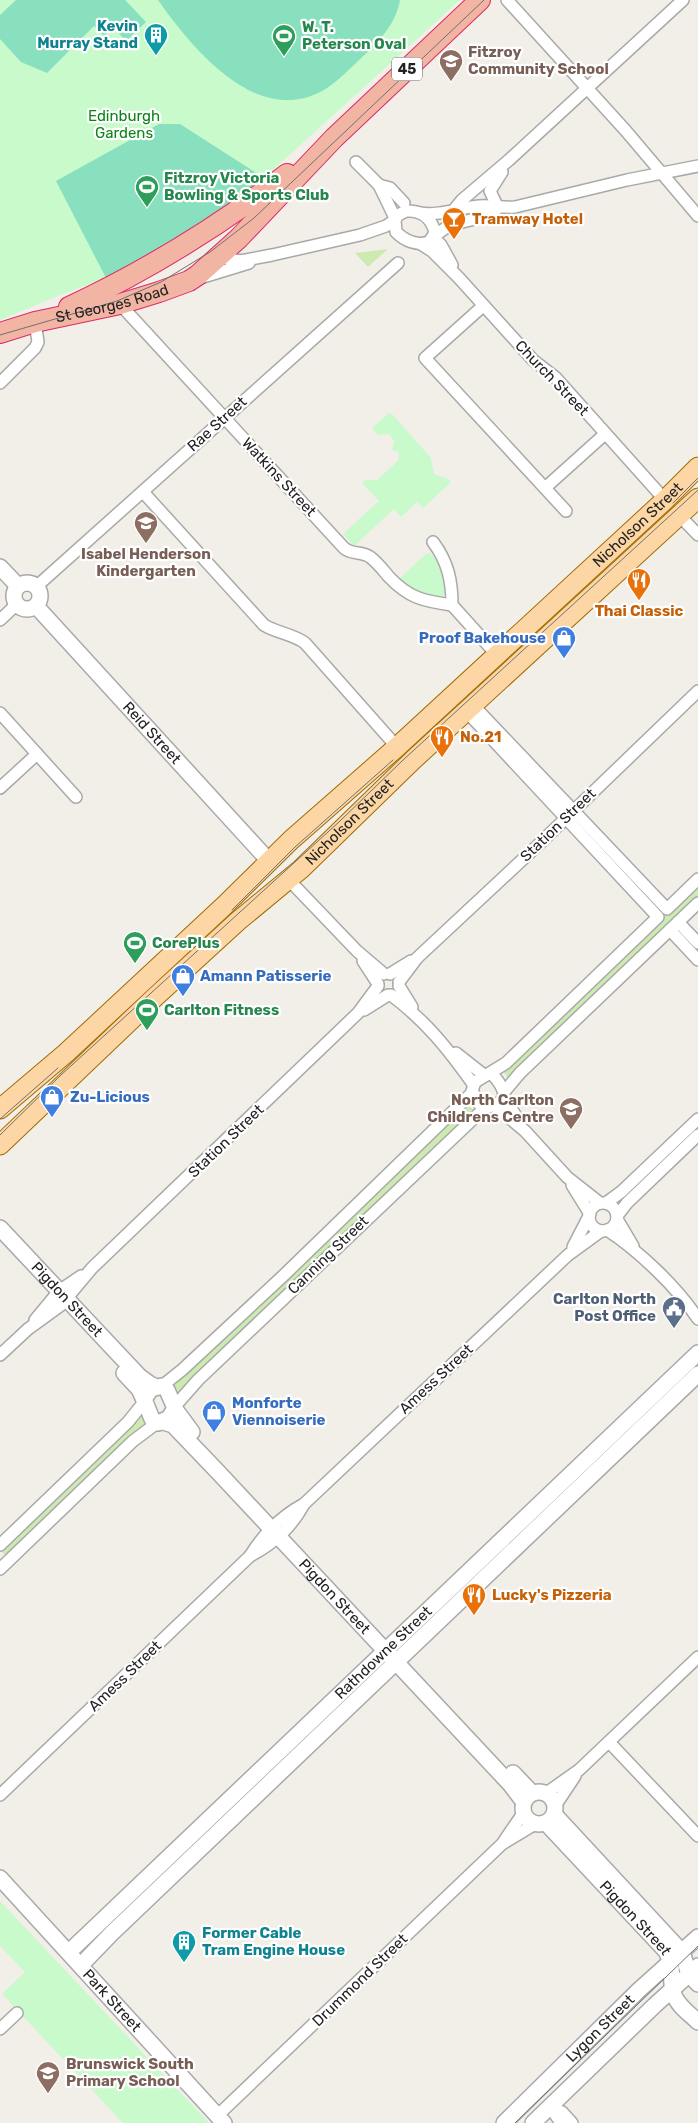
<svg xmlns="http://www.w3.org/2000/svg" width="698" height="2123" viewBox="0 0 698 2123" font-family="Rubik,sans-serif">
	<rect width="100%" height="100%" fill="#f2efe9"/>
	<g fill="#cdebb0">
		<path d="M388,249L368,267L355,253Z"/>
		<path d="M698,884V900L510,1079L502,1071L661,919L651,904L654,901L666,912Z"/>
		<path d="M467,1103L475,1112L341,1239L333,1231Z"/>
		<path d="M326,1237L334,1246L177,1395L171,1385Z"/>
		<path d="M142,1413L148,1423L8,1558L0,1550Z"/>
	</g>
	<g fill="#c8facc">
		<path d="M0,0H460L264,178L170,244L106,278L55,297L0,320Z"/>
		<path d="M389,413L393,415L431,458L434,474L448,479L451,482L423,508L417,502L401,517L394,509L354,546L343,534L379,501L362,483L365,480H377L398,461L399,452L392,450L394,441L389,434L378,435L372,428Z"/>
		<path d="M430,553C441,563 449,584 443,598C427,597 410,591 400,578L426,554Z"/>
		<path d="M0,1901L209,2123H123L2,1994L25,1972L0,1946Z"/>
	</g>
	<g fill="#88e0be">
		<path d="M16,0H125L146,22L126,41L111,25L112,28L104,36L94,26L47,73L21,62L0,39V15Z"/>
		<path d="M158,0H400C395,28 374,46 355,64C345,73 335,84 322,91C256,127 192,48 158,0Z"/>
		<path d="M159,124H180L264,178L238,198L170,244L106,278L56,181Z"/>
	</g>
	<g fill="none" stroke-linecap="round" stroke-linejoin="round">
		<g stroke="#a9a9a9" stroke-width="14">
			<g id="minor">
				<path d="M507,0L626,131L698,216"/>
				<path d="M356,162L379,185L395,218"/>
				<path d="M379,185L390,188L404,203"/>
				<path d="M498,208L490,191L502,172"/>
				<path d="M406,211C421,210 432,218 435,233L429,242C417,246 405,241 396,232L395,220L398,215Z"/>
				<path d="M453,211L462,200L509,160L683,0"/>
				<path d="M420,213C440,216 458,208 479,206C491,205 502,208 515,207L627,180L698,166"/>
				<path d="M434,236L450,225L483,217L498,208"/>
				<path d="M433,237L441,245L452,265"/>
				<path d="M421,244L432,251L459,278L533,360L555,377L665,500"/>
				<path d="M219,257L240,261L272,255L360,235L386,226L395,220"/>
				<path d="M200,278L249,263"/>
				<path d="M117,301L344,548C352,555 362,551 370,557C377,562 383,570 389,577C409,598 423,601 452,605"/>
				<path d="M483,306L425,358L566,511"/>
				<path d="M0,383L35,348L38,342L35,322"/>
				<path d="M546,487L605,434"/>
				<path d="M143,492L264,625C277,633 293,634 305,643L397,747"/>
				<path d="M679,515L698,535"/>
				<path d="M433,542C448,562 452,581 452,605L497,655"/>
				<path d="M37,586L398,263"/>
				<path d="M0,620L17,604"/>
				<path d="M473,705L667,909L698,879"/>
				<path d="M466,711L658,917L506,1063L475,1082L472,1091L480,1105L485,1108"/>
				<path d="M0,713L76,797"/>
				<path d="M0,788L37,754"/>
				<path d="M288,879L357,951L384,974"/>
				<path d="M678,922L698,943"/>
				<path d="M670,930L698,960"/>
				<path d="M363,961L378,984"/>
				<path d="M390,974L411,961"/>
				<path d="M399,982L417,958L536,847L698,691"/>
				<path d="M399,986L412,1007"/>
				<path d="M391,995C426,1021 448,1049 473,1084"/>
				<path d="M364,1010L388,995"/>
				<path d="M456,1053L484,1075"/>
				<path d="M504,1092L520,1073L698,903"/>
				<path d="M504,1096L520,1123"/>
				<path d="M495,1106L525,1131L567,1177L600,1203"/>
				<path d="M572,1185L590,1214"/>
				<path d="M606,1203L621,1192L698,1119"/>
				<circle cx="603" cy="1217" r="14"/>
				<path d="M617,1216L627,1203L698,1135"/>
				<path d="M617,1219L633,1246"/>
				<path d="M607,1230C639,1251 677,1287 698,1319"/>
				<path d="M573,1247L589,1216"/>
				<path d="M35,1320L59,1291L81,1276"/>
				<path d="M0,1355L28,1329L61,1305L92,1268L358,1013L378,986"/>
				<path d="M162,1386L182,1370L282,1277L473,1092"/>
				<path d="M175,1406L198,1380L472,1120C476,1117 480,1112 484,1109C495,1104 510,1103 501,1086C498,1081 496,1077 491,1074"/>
				<path d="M0,1545L128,1422L144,1402"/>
				<path d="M250,1556C264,1533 280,1517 304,1504L568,1255L601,1231"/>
				<path d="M0,1569L133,1441L157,1423"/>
				<path d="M609,1742L698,1836"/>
				<path d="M545,1794L579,1770L698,1657"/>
				<path d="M0,1795L250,1556C274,1543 291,1528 304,1504"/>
				<path d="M555,1806L575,1776"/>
				<path d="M504,1841L524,1812"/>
				<path d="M0,2029L17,2013"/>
				<path d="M550,2107L562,2112L572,2123"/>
				<path d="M550,2107L561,2123"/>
				<path d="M217,2116L502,1844L535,1824"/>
			</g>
		</g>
		<g stroke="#a9a9a9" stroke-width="18">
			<g id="tertiary">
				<path d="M0,567L18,586"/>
				<circle cx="27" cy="596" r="13"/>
				<path id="s1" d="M36,606L269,861"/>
				<path id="s2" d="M0,1228L139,1376L150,1384L156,1387"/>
				<path d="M124,1373L139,1389L144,1400"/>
				<path d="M162,1386L167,1390L175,1408L169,1418L158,1423L152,1419L144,1399L151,1389Z"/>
				<path d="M175,1409L192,1432"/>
				<path id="s3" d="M163,1422L173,1425L218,1472L510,1784L523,1801"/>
				<path d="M513,1773L532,1793"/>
				<circle cx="539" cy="1808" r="16"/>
				<path d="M555,1815L682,1952L689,1974L698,1984"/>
				<path id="s4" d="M547,1824L666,1951C675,1967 669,1979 674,1995C678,2006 690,2014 698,2022"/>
				<path id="s5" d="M0,1878L224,2123"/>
				<path id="s6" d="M69,1952L698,1353"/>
				<path d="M81,1965L112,1933L698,1374"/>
				<path id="s7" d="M504,2123L639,1990L698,1937"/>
				<path d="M533,2123L655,2005L698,1966"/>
			</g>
		</g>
		<g stroke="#a06b00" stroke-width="21">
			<g id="primary">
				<path id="s8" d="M0,1109L66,1053L224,906L291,840L397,747L665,500L698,467"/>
				<path id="s9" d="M0,1145L154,998L238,921L301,869L413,760L698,498"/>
			</g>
		</g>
		<g stroke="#dc2a67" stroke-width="22">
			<g id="trunk">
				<path d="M69,307C148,270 218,227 287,174"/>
				<path id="s10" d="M0,333L35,322L120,304L159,292L189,281L198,275L239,238L334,138L480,0"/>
			</g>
		</g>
		<use href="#minor" stroke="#fff" stroke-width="11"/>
		<use href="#tertiary" stroke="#fff" stroke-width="15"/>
		<use href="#primary" stroke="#fcd6a4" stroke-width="19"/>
		<use href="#trunk" stroke="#f2b4a3" stroke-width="20"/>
		<g stroke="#707070" stroke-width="1">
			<path d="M0,335L117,301L161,282L210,252L254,218L484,0"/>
			<path d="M673,503L698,478"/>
			<path d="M232,910L295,847L393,760"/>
			<path d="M0,1119L58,1068"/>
			<path d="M0,1135L61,1075L340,821L402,761L698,490"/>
			<path d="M515,2123L698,1946"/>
		</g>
	</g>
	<defs>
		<g id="building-pin" transform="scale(1.25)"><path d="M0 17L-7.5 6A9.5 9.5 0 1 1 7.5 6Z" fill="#0f9aa8" stroke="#fff"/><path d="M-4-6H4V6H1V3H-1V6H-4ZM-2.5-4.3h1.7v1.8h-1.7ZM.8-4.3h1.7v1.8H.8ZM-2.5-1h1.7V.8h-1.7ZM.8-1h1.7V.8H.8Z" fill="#fff"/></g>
		<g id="stadium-pin" transform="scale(1.25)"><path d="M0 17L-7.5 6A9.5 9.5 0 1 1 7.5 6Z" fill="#2e9e5b" stroke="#fff"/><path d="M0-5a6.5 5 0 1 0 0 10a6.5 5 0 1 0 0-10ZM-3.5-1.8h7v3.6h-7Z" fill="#fff"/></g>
		<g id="school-pin" transform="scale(1.25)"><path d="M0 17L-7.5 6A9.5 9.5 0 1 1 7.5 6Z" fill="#8d6e63" stroke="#fff"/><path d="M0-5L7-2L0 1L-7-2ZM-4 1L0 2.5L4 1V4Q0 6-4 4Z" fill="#fff"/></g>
		<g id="bar-pin" transform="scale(1.25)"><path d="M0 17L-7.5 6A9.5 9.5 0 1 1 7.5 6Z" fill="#e8710a" stroke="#fff"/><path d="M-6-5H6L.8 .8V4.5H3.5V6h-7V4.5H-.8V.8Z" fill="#fff"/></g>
		<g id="restaurant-pin" transform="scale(1.25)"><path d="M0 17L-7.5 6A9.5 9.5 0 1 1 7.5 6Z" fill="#e8710a" stroke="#fff"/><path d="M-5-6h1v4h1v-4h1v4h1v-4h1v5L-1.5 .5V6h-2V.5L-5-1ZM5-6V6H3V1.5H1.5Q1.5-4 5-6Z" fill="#fff"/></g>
		<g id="shop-pin" transform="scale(1.25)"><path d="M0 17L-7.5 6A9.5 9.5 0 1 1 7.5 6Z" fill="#3f7fe0" stroke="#fff"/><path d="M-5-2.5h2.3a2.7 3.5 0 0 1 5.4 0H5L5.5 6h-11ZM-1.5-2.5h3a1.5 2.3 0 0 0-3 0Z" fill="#fff"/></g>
		<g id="civic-pin" transform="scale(1.25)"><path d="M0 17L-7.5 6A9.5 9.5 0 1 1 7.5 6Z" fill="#5c6f8a" stroke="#fff"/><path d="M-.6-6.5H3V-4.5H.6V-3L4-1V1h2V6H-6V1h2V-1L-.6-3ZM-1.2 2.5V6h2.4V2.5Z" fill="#fff"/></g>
	</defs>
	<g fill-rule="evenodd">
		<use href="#building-pin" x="156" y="35"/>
		<use href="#stadium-pin" x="284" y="36"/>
		<use href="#school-pin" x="451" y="61"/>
		<use href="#stadium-pin" x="147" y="187"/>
		<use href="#bar-pin" x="454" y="219"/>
		<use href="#school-pin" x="146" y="523"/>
		<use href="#restaurant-pin" x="639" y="580"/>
		<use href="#shop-pin" x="564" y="638"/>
		<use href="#restaurant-pin" x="442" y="737"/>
		<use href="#stadium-pin" x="135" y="943"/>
		<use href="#shop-pin" x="183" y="976"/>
		<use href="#stadium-pin" x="147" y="1010"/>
		<use href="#shop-pin" x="52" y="1097"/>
		<use href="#school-pin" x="571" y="1109"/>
		<use href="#civic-pin" x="674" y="1308"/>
		<use href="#shop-pin" x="214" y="1412"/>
		<use href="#restaurant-pin" x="474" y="1595"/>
		<use href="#building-pin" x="184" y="1942"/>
		<use href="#school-pin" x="48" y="2073"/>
	</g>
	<g text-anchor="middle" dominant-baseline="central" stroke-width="4.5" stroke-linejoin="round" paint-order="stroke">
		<rect fill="#fff" stroke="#646464" stroke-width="1" x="392" y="57.5" width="30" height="23" rx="4"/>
		<g font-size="14" font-weight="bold" fill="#222">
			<text x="407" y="69">45</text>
		</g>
		<g font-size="15" font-weight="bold" fill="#0d838f" stroke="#fff" text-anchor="end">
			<text x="138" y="26">Kevin<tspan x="138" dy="17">Murray Stand</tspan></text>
			<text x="202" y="1933" text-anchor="start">Former Cable<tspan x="202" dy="17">Tram Engine House</tspan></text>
		</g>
		<g font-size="15" font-weight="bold" fill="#27864d" stroke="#fff" text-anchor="start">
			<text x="302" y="27">W. T.<tspan x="302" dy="17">Peterson Oval</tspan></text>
			<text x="164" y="178">Fitzroy Victoria<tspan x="164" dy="17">Bowling &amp; Sports Club</tspan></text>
			<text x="152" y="943">CorePlus</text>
			<text x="164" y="1010">Carlton Fitness</text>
		</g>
		<g font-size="15" font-weight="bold" fill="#785e54" stroke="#fff" text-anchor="start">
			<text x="468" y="52">Fitzroy<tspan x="468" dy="17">Community School</tspan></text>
			<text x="146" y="554" text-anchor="middle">Isabel Henderson<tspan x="146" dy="17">Kindergarten</tspan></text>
			<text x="554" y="1100" text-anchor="end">North Carlton<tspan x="554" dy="17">Childrens Centre</tspan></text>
			<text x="66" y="2064">Brunswick South<tspan x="66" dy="17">Primary School</tspan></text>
		</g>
		<g font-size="15" fill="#0c8416" stroke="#fff">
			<text x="124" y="116">Edinburgh<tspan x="124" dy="17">Gardens</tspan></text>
		</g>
		<g font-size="15" font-weight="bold" fill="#c56008" stroke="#fff" text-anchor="start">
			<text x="472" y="219">Tramway Hotel</text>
			<text x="639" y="611" text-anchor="middle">Thai Classic</text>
			<text x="460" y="737">No.21</text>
			<text x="492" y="1595">Lucky's Pizzeria</text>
		</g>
		<g font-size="15" fill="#222" stroke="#fff">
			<text stroke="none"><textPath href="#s10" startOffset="116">St Georges Road</textPath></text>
			<text transform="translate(552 378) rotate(46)">Church Street</text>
			<text transform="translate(217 424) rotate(-42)">Rae Street</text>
			<text transform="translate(279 477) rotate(47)">Watkins Street</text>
			<text stroke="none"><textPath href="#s8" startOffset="865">Nicholson Street</textPath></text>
			<text stroke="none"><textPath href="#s1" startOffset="172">Reid Street</textPath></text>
			<text stroke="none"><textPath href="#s9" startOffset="476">Nicholson Street</textPath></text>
			<text transform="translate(558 825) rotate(-44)">Station Street</text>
			<text transform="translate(226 1141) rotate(-44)">Station Street</text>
			<text transform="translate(328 1255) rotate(-44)">Canning Street</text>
			<text stroke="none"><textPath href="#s2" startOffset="98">Pigdon Street</textPath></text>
			<text transform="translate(436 1379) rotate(-43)">Amess Street</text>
			<text stroke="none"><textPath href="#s3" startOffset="246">Pigdon Street</textPath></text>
			<text stroke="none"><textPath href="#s6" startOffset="434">Rathdowne Street</textPath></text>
			<text transform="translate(125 1676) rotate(-44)">Amess Street</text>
			<text stroke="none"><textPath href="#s4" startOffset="129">Pigdon Street</textPath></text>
			<text transform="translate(360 1980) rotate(-44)">Drummond Street</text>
			<text stroke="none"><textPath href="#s5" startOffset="166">Park Street</textPath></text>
			<text stroke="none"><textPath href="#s7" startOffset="135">Lygon Street</textPath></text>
		</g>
		<g font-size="15" font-weight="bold" fill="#366cbe" stroke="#fff" text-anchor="start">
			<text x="546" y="638" text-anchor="end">Proof Bakehouse</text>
			<text x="200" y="976">Amann Patisserie</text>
			<text x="70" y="1097">Zu-Licious</text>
			<text x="232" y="1403">Monforte<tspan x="232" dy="17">Viennoiserie</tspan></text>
		</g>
		<g font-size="15" font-weight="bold" fill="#4e5e75" stroke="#fff" text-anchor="end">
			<text x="656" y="1299">Carlton North<tspan x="656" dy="17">Post Office</tspan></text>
		</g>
	</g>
</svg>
